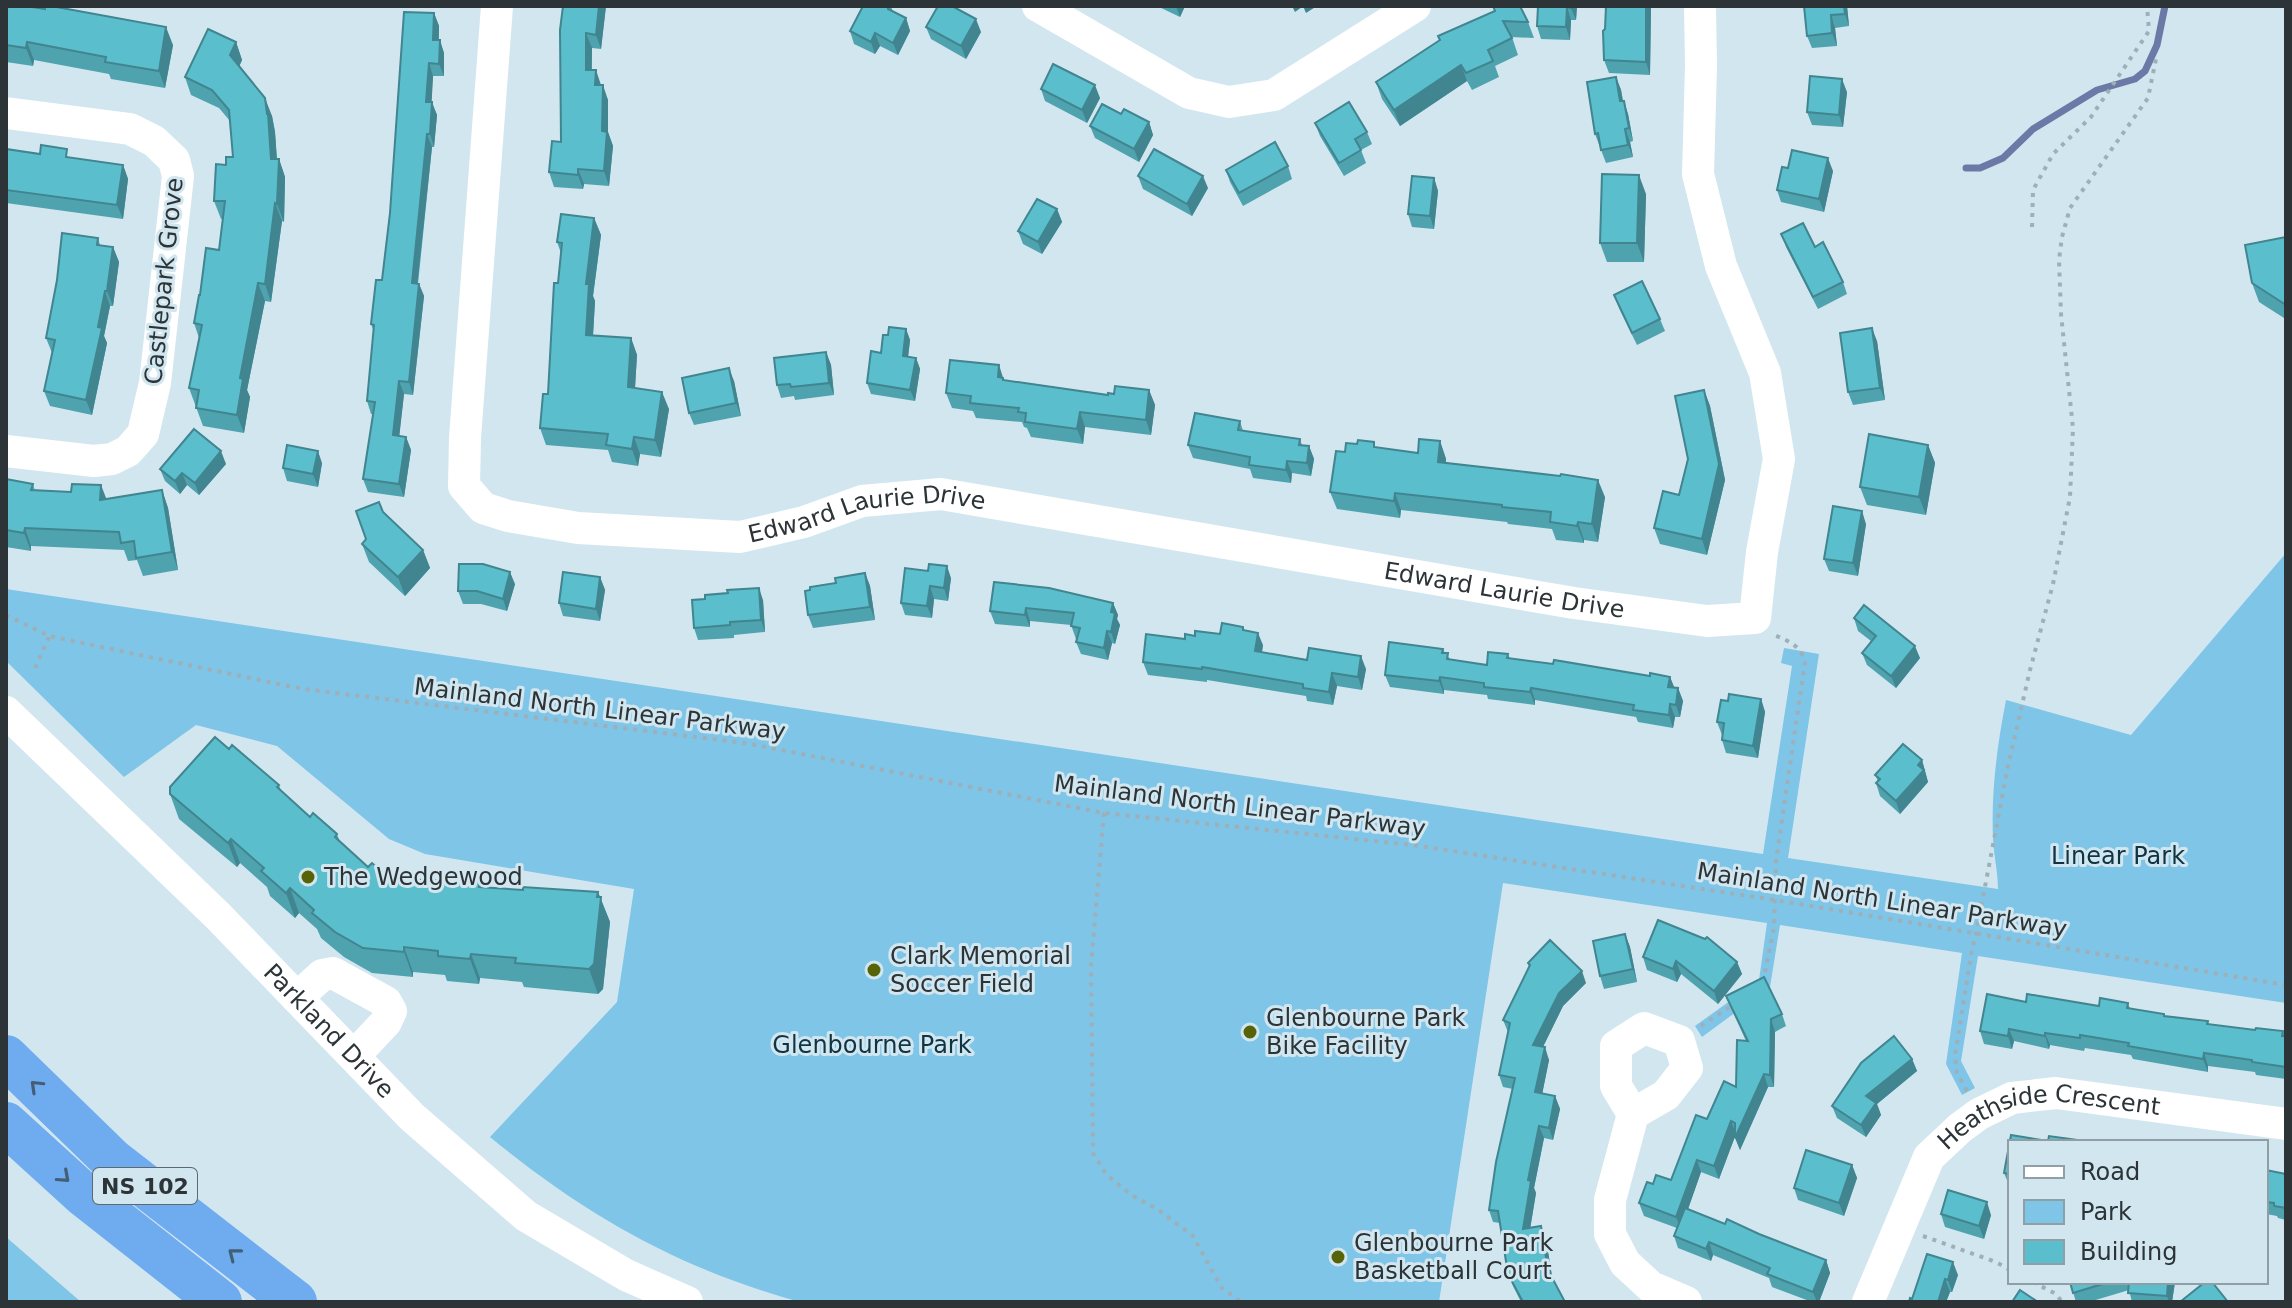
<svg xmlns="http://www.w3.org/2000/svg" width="2292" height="1308" viewBox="0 0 2292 1308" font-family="'DejaVu Sans',sans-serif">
	<rect width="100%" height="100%" fill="#d2e6f0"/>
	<g fill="#7fc5e7">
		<path d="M2286,553V1003L1978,956L1961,1061L1975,1088L1962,1095L1946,1064L1962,953L1780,925L1770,987L1702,1037L1695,1026L1759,980L1767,923L1503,883L1439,1302H800C680,1269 586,1216 490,1137L617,1002L634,889L425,854L389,839L277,746L196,725L124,777L6,661V589L1763,854L1792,666L1781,663L1784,648L1819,654L1788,858L1998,889C1998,873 1994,856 1993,839C1991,792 1997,746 2006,700L2131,735Z"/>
		<path d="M6,1237L81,1302H6Z"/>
	</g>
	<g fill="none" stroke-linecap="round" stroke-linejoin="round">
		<path stroke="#6c78a5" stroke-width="7" d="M1966,168H1980L2003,158L2033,129L2097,90L2135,79L2145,71L2157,45L2165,6"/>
		<g stroke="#9fafb7" stroke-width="4" stroke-dasharray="4 6" stroke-linecap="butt">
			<path d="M2032,227L2033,190L2053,154L2091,117L2149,31L2147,6"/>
			<path d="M6,615L49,636L303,689L745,743L1104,813L1413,845L1775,900L2286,985"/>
			<path d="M35,668L49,637"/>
			<path d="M1104,813L1091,966L1093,1153L1106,1174L1130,1194L1160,1211L1193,1236L1221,1287L1241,1302"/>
			<path d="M1763,982L1774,927L1776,861L1805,662C1801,646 1789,641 1774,635"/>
			<path d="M1701,1026L1734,1004"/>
			<path d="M1967,1091L1957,1073L1955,1056L1972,949L1976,934L2008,766L2030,670L2053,584L2070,497L2073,428L2061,314L2059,260L2062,237L2070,208L2148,98L2157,54"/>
			<path d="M1923,1236L1996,1262L2010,1270"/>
			<path d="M2033,1282L2056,1294L2062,1302"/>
		</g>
		<g stroke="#fff" stroke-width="32">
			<path id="s1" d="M497,6L465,438L464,486L483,508L508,516L578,528L740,537L804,522L862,501L941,494L1574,603L1707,621L1755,618L1762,552L1779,459L1765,373L1721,266L1698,174L1701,66L1700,6"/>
			<path d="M1038,6L1189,93L1229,102L1274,95L1415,6"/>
			<path d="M6,113L130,129L154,141L174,160L178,176L155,383L143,434L128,451L112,459L94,461L6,451"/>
			<path id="s2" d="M6,712L218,916L412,1117L526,1216L626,1275L687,1302"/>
			<path d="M297,998L322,975L333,973L386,1002L391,1011L386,1022L354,1056"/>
			<path d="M1633,1114L1616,1086V1046L1644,1028L1679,1041L1687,1068L1666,1095L1633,1114L1610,1200V1234L1625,1263L1651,1287L1686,1302"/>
			<path id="s3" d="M1868,1302L1929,1157L1960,1128L1979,1114L2012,1098L2056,1093L2286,1124"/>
		</g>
		<g stroke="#6eabef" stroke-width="44">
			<path d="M6,1057L113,1161L295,1302"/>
			<path d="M6,1124L84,1195L220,1302"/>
		</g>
	</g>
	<g fill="#4ea3af">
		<path d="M6,6L173,45L165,88L111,79L109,74L34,60L33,66L6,62Z"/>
		<path d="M563,6H606L601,49L592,48V70L608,100V132L613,146L609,186L584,184L583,189L554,187L549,172L561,142Z"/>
		<path d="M891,6L893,12L906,18L910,31L898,55L880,46L875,54L854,44L850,31Z"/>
		<path d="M1157,6H1185L1180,17Z"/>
		<path d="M1538,6H1577L1576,20H1571L1570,40L1541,39L1537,26Z"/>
		<path d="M1604,6H1651L1650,75L1609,73L1604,60L1606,12Z"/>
		<path d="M1804,6H1847L1849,26L1835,28L1837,46L1812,48L1807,36Z"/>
		<path d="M1494,11L1528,22L1534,38L1512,37L1518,55L1495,66L1499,77L1472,90L1467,81L1400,126L1382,99L1376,82Z"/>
		<path d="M434,13L439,26V40L444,53V76H433L431,102L437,115L434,147H432L418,284H419L424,296L413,395L404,394L399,436L406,437L411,450L404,497L368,492L363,479L373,414H371L367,401L374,332L371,324L382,280Z"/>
		<path d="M926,27L981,32L966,59L931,39Z"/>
		<path d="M236,42L242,60L239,67L272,116L275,132L277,159H279L285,177L284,222L282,221L271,302L265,301L247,390L250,397L244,433L203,426L189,388L199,338L194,323L200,295L219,250L223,219H221L214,201L226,165L233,157L230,121L219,108L191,95L185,77Z"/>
		<path d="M1616,77L1621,90L1623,101L1628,114L1633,141L1630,142L1633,157L1606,163L1595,134Z"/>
		<path d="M1041,89L1100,98L1087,123L1045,101Z"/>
		<path d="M1847,92L1843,127L1812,125L1807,112Z"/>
		<path d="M1121,114L1149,122L1153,135L1139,162L1095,138L1090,126Z"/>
		<path d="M1315,123L1367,132L1372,144L1361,150L1366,163L1344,176L1320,136Z"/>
		<path d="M6,149L123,165L128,179L123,219L6,203Z"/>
		<path d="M1288,166L1292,179L1243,206L1230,182L1226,170Z"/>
		<path d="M1788,168L1833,171L1824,212L1781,202L1777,190Z"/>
		<path d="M1138,176L1208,188L1192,216L1143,189Z"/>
		<path d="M1434,178L1438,191L1434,229L1412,227L1408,214Z"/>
		<path d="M1646,194L1644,262H1607L1600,243Z"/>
		<path d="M1057,209L1062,222L1042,254L1023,244L1018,231Z"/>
		<path d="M594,218L601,235L593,296L595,301L593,336L631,338L637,355L635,388L669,409L661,457L640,454L638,466L612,462L608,450L546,445L540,428L548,394L561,253L557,242Z"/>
		<path d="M1781,234L1815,247L1843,282L1847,294L1818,309L1786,247Z"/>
		<path d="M2286,237V323L2284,318L2259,302L2252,283Z"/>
		<path d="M98,238L100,245L113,247L119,262L113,306H110L104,336L107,343L92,415L50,406L44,391L52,353L46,338Z"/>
		<path d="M1614,295L1660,319L1665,331L1637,345L1619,308Z"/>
		<path d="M906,329L910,340L908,356L916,358L920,369L915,401L871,394L867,383L888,335Z"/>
		<path d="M1877,341L1885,400L1853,405L1848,392Z"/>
		<path d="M826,352L831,365L834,395L795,400L794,396L781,398L777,385Z"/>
		<path d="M1004,380L1108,395L1149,390L1155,405L1151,435L1085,427L1083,444L1031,437L1027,428L1024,427L1022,422L976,418L973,411L952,408L946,393Z"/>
		<path d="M734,381L741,416L694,425L689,413Z"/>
		<path d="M1704,390L1710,406L1725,480L1707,555L1660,544L1654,528L1679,495Z"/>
		<path d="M1240,421L1243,431L1300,439L1302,445L1309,446L1314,459L1311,476L1292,473L1291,483L1253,478L1250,469L1193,458L1188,445Z"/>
		<path d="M1440,441L1446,459V463L1605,497L1598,542L1584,540V543L1556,540L1552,529L1508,524L1507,522L1401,510L1400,518L1337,509L1330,492L1345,452L1376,447L1418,453Z"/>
		<path d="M1928,445L1935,463L1926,515L1867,505L1860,487Z"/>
		<path d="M322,463L318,487L287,481L283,468Z"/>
		<path d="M226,464L199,495L187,485L180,494L165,481L160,469Z"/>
		<path d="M6,479L33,484L35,491L106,499L162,490L168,508L178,570L143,576L137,560L128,561L124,550L31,546V551L6,547Z"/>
		<path d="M1866,524L1858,576L1829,571L1824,559Z"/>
		<path d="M366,539L423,550L430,568L405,596L369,562L362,544Z"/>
		<path d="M905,568L951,578L948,601L934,599L932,618L905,615L901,603Z"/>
		<path d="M865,573L870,586L875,620L813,628L808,615L836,583Z"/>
		<path d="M600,577L605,590L600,621L563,616L559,603Z"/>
		<path d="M994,582L1113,603L1118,615L1117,619L1120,625L1115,644L1112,643L1108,660L1081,654L1076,642L1077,639H1076L1071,625L1030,621V627L995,624L990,611Z"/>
		<path d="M515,584L507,611L481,604H463L458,591Z"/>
		<path d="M763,600L765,632L734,635V638L698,640L694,628Z"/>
		<path d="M1854,618L1920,658L1896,688L1867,665L1862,653L1871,641L1858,631Z"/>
		<path d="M1245,631L1263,645L1262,652L1366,669L1362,690L1337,686L1333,705L1307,701L1306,696L1207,680V682L1148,675L1143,662L1185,639L1195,636Z"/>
		<path d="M1443,649L1445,653L1450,659L1487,665L1508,654L1510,659L1650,676L1670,677L1674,688H1678L1683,701L1680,717H1675L1673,728L1638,722L1636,717L1535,700V705L1488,699L1487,695L1444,690V694L1390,687L1385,675Z"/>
		<path d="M1761,699L1765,712L1758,758L1726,753L1722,740V735L1717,722L1728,701Z"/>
		<path d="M229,749L279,785L281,791L310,817L337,834L340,842L368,867L384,873L401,874L403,879L479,882L481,887L523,890L598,892L610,922L603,989L598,994L524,987L522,982L480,978L479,984L447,981L445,975L413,972V977L372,973L344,957L321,938L317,929L299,913L295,918L270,896L267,887L240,863L237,867L179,819L170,794Z"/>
		<path d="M1922,760L1928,782L1900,814L1880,796L1876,783L1878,781L1875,775Z"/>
		<path d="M1625,934L1630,947L1637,982L1604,989L1600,976Z"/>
		<path d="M1643,957L1737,962L1742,974L1718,1004L1681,974L1677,982L1647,970Z"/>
		<path d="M1528,963L1586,983L1563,1006L1543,1047L1549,1060L1542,1094L1555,1096L1560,1109L1553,1140L1544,1138L1534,1188L1536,1193L1530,1228L1546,1239L1552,1277L1565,1302H1521L1513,1286L1508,1274L1500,1223L1493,1222L1489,1210L1513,1089L1503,1087L1499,1075L1508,1032L1503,1020L1529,967Z"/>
		<path d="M1726,996L1782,1014L1786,1026L1775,1032L1774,1087H1768L1740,1150L1735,1136L1719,1179L1701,1172L1688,1209L1725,1224L1759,1234L1826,1260L1830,1273L1819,1302H1812L1772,1287L1769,1278L1713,1255L1711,1261L1678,1248L1674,1236L1677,1228L1644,1216L1639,1203L1653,1184L1671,1180L1707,1119L1736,1087L1746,1041L1731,1008Z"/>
		<path d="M2026,1002L2099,1006L2128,1003L2130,1009L2164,1016L2208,1021L2209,1025L2255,1030L2283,1031L2285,1036H2286V1079L2256,1075L2255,1072L2208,1066V1072L2133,1059L2131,1055L2085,1048L2084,1051L2050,1045L2049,1049L2014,1041L2012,1049L1984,1044L1980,1031Z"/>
		<path d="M1912,1059L1917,1071L1877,1104L1881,1115L1866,1137L1837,1118L1832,1106Z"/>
		<path d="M2011,1135L2048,1141L2049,1136L2092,1142H2010V1186L2009,1185L2004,1173Z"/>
		<path d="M1852,1165L1857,1178L1844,1216L1798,1200L1794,1188Z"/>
		<path d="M2266,1170L2286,1174V1220L2278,1218L2277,1216L2266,1214Z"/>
		<path d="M1941,1214L1991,1215L1984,1239L1945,1227Z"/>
		<path d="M1927,1254L1958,1275L1952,1292H1950L1946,1302H1909L1912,1299Z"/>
		<path d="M2070,1282H2175L2172,1302H2132L2129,1290L2089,1302H2076Z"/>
	</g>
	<g fill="#40858f">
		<path d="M599,6H606L601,49L596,35Z"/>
		<path d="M1176,6H1185L1180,17Z"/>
		<path d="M1292,6H1302V7L1295,12Z"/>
		<path d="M1303,6H1317L1306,13Z"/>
		<path d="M1571,6H1577L1576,20L1571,8Z"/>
		<path d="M1646,6H1651L1650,75L1646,62Z"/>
		<path d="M1844,6H1847L1849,26L1845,14Z"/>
		<path d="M1567,7L1571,20L1570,40L1566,27Z"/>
		<path d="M434,13L439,26L438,53L433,40Z"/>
		<path d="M1831,15L1835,28L1837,46L1832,33Z"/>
		<path d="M906,18L910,31L898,55L893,43Z"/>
		<path d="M976,19L981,32L966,59L961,46Z"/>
		<path d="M166,27L173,45L165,88L159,71Z"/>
		<path d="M586,33L592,48L591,85L586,70Z"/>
		<path d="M875,33L880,46L875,54L871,42Z"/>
		<path d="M440,40L444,53V76L439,64Z"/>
		<path d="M27,42L34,60L33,66L26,48Z"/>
		<path d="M236,42L242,60L236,73L230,55Z"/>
		<path d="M429,63L433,76L431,115L426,102Z"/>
		<path d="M1461,65L1467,81L1400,126L1394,110Z"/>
		<path d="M596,70L601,85H595Z"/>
		<path d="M1616,77L1621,90L1625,114L1620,101Z"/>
		<path d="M1842,79L1847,92L1843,127L1839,115Z"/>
		<path d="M603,85L608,100V132L613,146L609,186L604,171L602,131Z"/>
		<path d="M1095,85L1100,98L1087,123L1082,110Z"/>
		<path d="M265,98L272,116L275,132L278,177L271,159Z"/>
		<path d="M1624,101L1628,114L1633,141L1629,128Z"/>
		<path d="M432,102L437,115L434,147L430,134Z"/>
		<path d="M1149,122L1153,135L1139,162L1134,149Z"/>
		<path d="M1625,129L1630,142L1633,157L1628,145Z"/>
		<path d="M427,134L432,147L416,296L412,283Z"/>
		<path d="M1828,158L1833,171L1824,212L1819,199Z"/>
		<path d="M279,159L285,177L284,222L277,204Z"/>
		<path d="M123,165L128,179L123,219L117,205Z"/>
		<path d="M578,169L584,184L583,189L578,175Z"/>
		<path d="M1639,175L1646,194L1644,262L1637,243Z"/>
		<path d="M1203,176L1208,188L1192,216L1187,204Z"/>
		<path d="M1434,178L1438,191L1434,229L1430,216Z"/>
		<path d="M275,203L282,221L271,302L265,284Z"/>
		<path d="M1057,209L1062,222L1042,254L1038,242Z"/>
		<path d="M594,218L601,235L593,296L595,301L592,352L586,335V284Z"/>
		<path d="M113,247L119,262L113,306L107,291Z"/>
		<path d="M258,283L265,301L247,390L250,397L244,433L237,415L240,378Z"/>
		<path d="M419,284L424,296L413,395L409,382Z"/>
		<path d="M105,291L110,306L104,336L107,343L92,415L86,400Z"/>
		<path d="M1872,328L1877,341L1885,400L1880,388Z"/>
		<path d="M6,329L8,336L6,350Z"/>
		<path d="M906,329L910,340L907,367L903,356Z"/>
		<path d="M631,338L637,355L634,404L628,387Z"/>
		<path d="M826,352L831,365L834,395L829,383Z"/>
		<path d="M916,358L920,369L915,401L910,390Z"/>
		<path d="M999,365L1008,393L998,377Z"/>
		<path d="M729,368L734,381L741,416L736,403Z"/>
		<path d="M399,381L404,394L398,448L393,435Z"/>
		<path d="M1149,390L1155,405L1151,435L1146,420Z"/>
		<path d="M1704,390L1710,406L1725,480L1707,555L1702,539Z"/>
		<path d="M662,392L669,409L661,457L655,440Z"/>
		<path d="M1080,412L1085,427L1083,444L1077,429Z"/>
		<path d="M406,437L411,450L404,497L399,484Z"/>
		<path d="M634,437L640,454L638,466L632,449Z"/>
		<path d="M1440,441L1446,459L1444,480L1438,462Z"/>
		<path d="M1928,445L1935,463L1926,515L1919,497Z"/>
		<path d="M1309,446L1314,459L1311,476L1307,463Z"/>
		<path d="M221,451L226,464L199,495L195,483Z"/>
		<path d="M318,451L322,463L318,487L313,474Z"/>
		<path d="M1287,461L1292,473L1291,483L1286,470Z"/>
		<path d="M182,473L187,485L180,494L175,481Z"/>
		<path d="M1598,480L1605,497L1598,542L1592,524Z"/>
		<path d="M101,485L108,503L100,500Z"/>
		<path d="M162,490L168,508L178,570L172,552Z"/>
		<path d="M1395,493L1401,510L1400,518L1394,501Z"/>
		<path d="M1862,511L1866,524L1858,576L1853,563Z"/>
		<path d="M1578,522L1584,540V543L1577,526Z"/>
		<path d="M25,528L31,546V551L24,533Z"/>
		<path d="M423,550L430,568L405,596L398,577Z"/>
		<path d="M947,566L951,578L948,601L944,588Z"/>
		<path d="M510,572L515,584L507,611L503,599Z"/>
		<path d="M865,573L870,586L875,620L870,607Z"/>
		<path d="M600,577L605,590L600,621L596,609Z"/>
		<path d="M930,586L934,599L932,618L927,606Z"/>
		<path d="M759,588L763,600L765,632L761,620Z"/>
		<path d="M1113,603L1118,615L1117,619L1120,625L1115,644L1111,632V612Z"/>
		<path d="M1026,608L1030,621V627L1025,615Z"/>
		<path d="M1107,631L1112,643L1108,660L1104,648Z"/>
		<path d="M1258,633L1263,645L1260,664L1255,651Z"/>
		<path d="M1915,646L1920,658L1896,688L1891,676Z"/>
		<path d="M1361,656L1366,669L1362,690L1358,677Z"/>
		<path d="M1332,673L1337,686L1333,705L1329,692Z"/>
		<path d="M1440,677L1444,690V694L1439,681Z"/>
		<path d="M1670,677L1675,689L1668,687Z"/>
		<path d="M1531,688L1535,700V705L1530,692Z"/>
		<path d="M1678,688L1683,701L1680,717L1676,705Z"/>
		<path d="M1761,699L1765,712L1758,758L1753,746Z"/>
		<path d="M1670,704L1675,717L1673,728L1669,715Z"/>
		<path d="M1922,760L1928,782L1900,814L1896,801Z"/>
		<path d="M231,839L240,863L237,867L228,843Z"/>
		<path d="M290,888L299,913L295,918L286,893Z"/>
		<path d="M598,892L610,922L603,989L598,994L589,969Z"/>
		<path d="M1625,934L1630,947L1637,982L1633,969Z"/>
		<path d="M404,947L413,972V977L404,952Z"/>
		<path d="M471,954L480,978L479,984L470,959Z"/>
		<path d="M1676,961L1681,974L1677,982L1673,969Z"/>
		<path d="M1737,962L1742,974L1718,1004L1714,991Z"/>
		<path d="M1582,971L1586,983L1563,1006L1538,1057L1533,1045L1559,993Z"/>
		<path d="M1771,1019L1775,1032L1774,1087L1770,1075Z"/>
		<path d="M2009,1029L2014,1041L2012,1049L2008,1036Z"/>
		<path d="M2045,1033L2050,1045L2049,1049L2045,1036Z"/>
		<path d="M1545,1047L1549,1060L1540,1105L1535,1092Z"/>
		<path d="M2204,1053L2208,1066V1072L2203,1059Z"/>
		<path d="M1912,1059L1917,1071L1877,1104L1881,1115L1866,1137L1861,1125L1866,1096Z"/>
		<path d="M1764,1074L1768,1087L1740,1150L1735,1138Z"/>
		<path d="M1555,1096L1560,1109L1553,1140L1549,1128Z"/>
		<path d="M1731,1121L1736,1134L1719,1179L1714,1166Z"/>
		<path d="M1539,1126L1544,1138L1534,1188L1536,1193L1528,1242L1523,1229L1528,1180Z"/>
		<path d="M1697,1160L1701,1172L1681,1229L1676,1217Z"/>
		<path d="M1852,1165L1857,1178L1844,1216L1839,1203Z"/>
		<path d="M1987,1202L1991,1215L1984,1239L1979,1226Z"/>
		<path d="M1541,1226L1546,1239L1553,1282L1548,1270Z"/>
		<path d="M1709,1242L1713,1255L1711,1261L1706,1249Z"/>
		<path d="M1826,1260L1830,1273L1819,1302H1817L1813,1292Z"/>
		<path d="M1953,1262L1958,1275L1952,1292L1948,1280Z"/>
		<path d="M1945,1279L1950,1292L1946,1302H1938Z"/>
		<path d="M2168,1282H2175L2172,1302H2169L2167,1296Z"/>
	</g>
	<g fill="#5bbecc" stroke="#40858f" stroke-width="2">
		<path d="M6,6H26L45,9V6H51L166,27L159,71L105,62L106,57L27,42L26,48L6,45Z"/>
		<path d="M563,6H599L596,35L586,33V70H596L595,85H603L602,131L607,132L604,171L578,169V175L549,172L552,141L561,142L560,30Z"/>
		<path d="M863,6H889L888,9L906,18L893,43L875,33L871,42L850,31Z"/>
		<path d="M938,6H952L976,19L961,46L926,27Z"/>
		<path d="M1493,6H1520L1528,22L1503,21L1512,38L1488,50L1493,61L1466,73L1461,65L1394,110L1376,82L1440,40L1438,36L1495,11Z"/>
		<path d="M1538,6H1571V8L1567,7L1566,27L1537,26Z"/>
		<path d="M1606,6H1646V62L1604,60L1603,31L1605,29Z"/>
		<path d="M1804,6H1844L1845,14L1831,15L1832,33L1807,36Z"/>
		<path d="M404,12L434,13L433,40H440L439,64L429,63L426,102H432L430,134H427L412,283L419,284L409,382L399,381L393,435L406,437L399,484L363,479L375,402L367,401L374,325L371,324L376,280H382L390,213Z"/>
		<path d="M208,29L236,42L230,55L265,98L267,114H268L271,159H279L277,204L275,203L265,284L258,283L240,378L243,379L237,415L196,408L199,390L189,388L202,325L194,323L199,295H200L206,248L219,250L225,201H214L216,164L226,165V157H233L229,110L212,90L185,77Z"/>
		<path d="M1053,64L1095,85L1082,110L1041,89Z"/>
		<path d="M1810,76L1842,79L1839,115L1807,112Z"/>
		<path d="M1616,77L1620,101H1624L1629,128L1625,129L1628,145L1601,150L1598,133L1595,134L1587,82Z"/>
		<path d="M1349,102L1367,132L1355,139L1361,150L1339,163L1315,123Z"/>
		<path d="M1102,104L1121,114L1124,109L1149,122L1134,149L1090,126Z"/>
		<path d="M1275,142L1288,166L1239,193L1226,170Z"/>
		<path d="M41,145L67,149L66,157L123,165L117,205L6,190V149L40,154Z"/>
		<path d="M1154,149L1203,176L1187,204L1138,176Z"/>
		<path d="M1792,150L1828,158L1819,199L1777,190L1782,167L1788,168Z"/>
		<path d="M1602,174L1639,175L1637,243H1600Z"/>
		<path d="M1412,176L1434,178L1430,216L1408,214Z"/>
		<path d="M1037,199L1057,209L1038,242L1018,231Z"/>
		<path d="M561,214L594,218L586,284H589L586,335L631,338L628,387L662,392L655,440L634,437L632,449L606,445L608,434L540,428L543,394H548L554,283H558L562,243L557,242Z"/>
		<path d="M1803,223L1815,247L1823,242L1843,282L1813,297L1781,234Z"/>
		<path d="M62,233L98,238L97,245L113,247L107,291H105L98,327L102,328L86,400L44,391L55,340L46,338L57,280Z"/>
		<path d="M2286,237V305L2252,283L2245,245Z"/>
		<path d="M1642,281L1660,319L1632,333L1614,295Z"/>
		<path d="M889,327L906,329L903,356L916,358L910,390L867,383L871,351L881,353L883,335H888Z"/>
		<path d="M1872,328L1880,388L1848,392L1840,333Z"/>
		<path d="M826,352L829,383L791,387L790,384L777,385L774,358Z"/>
		<path d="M950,360L999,365L998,377L1003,378V380L1108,395V393L1114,394L1115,386L1149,390L1146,420L1080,412L1077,429L1025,422L1026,413L1018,412L1019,408L970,403L971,396L946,393Z"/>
		<path d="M729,368L736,403L689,413L682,378Z"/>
		<path d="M1704,390L1719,464L1702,539L1654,528L1663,491L1679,495L1688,459L1675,396Z"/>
		<path d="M1195,413L1240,421L1238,430L1300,439L1299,445L1309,446L1307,463L1287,461L1286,470L1249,465L1250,457L1188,445Z"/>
		<path d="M194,429L221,451L195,483L182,473L175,481L160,469Z"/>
		<path d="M1869,434L1928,445L1919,497L1860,487Z"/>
		<path d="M1419,439L1440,441L1438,462L1560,476L1561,474L1598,480L1592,524L1578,522L1577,526L1550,522L1551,512L1502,507V505L1395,493L1394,501L1330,492L1336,451L1345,452L1346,443L1357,444L1358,440L1374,442V447L1418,453Z"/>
		<path d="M287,445L318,451L313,474L283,468Z"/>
		<path d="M6,479L33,484L31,490L71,492L72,484L101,485L100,500L162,490L172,552L136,558L134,541L121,543L119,532L25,528L24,533L6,530Z"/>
		<path d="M379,502L383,512L423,550L398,577L362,544L366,539L356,511Z"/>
		<path d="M1833,506L1862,511L1853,563L1824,559Z"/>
		<path d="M459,564H483L510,572L503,599L477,591H458Z"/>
		<path d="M929,564L947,566L944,588L930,586L927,606L901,603L905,568L928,571Z"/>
		<path d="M563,572L600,577L596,609L559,603Z"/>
		<path d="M865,573L870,607L808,615L805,591L810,590V587L836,583L835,578Z"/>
		<path d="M994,582L1049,588L1113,603L1111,612L1115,613L1111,632L1107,631L1104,648L1076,642L1080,628L1071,626L1074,613L1026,608L1025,615L990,611Z"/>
		<path d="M759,588L761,620L730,622V625L694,628L692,600L705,599V595L728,593L727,590Z"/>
		<path d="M1864,605L1915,646L1891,676L1862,653L1876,636L1854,618Z"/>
		<path d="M1222,623L1243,627V630L1258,633L1255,651L1307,660L1309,648L1361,656L1358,677L1332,673L1329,692L1303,688V684L1202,667V669L1143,662L1146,634L1185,639V634L1195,636V631L1220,634Z"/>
		<path d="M1389,642L1443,649L1442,653H1448L1447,659L1487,665L1488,652L1508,654L1507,658L1553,664L1554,660L1650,676V673L1670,677L1668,687L1678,688L1676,705L1670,704L1669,715L1633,710L1634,705L1531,688L1530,692L1484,687V683L1440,677L1439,681L1385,675Z"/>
		<path d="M1729,694L1761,699L1753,746L1722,740L1724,723L1717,722L1721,700L1728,701Z"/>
		<path d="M215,737L229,749L232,745L279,785L277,787L310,817L313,813L337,834L335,837L368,867L372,863L384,873L401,874V879L479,882V887L523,890V887L598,892L597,897H601L594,964L589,969L515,963L516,958L471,954L470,959L438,956V951L404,947V952L363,948L335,932L312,913L314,910L290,888L286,893L261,871L264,868L231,839L228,843L170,794V787Z"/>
		<path d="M1903,744L1922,760L1918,765L1924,770L1896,801L1876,783L1880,779L1875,775Z"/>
		<path d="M1658,920L1705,939L1707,937L1737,962L1714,991L1676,961L1673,969L1643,957Z"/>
		<path d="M1625,934L1633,969L1600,976L1593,941Z"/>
		<path d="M1550,940L1582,971L1559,993L1533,1045L1545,1047L1535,1092L1555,1096L1549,1128L1539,1126L1528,1180L1531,1181L1523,1229L1541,1226L1548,1270L1565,1302H1523L1508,1274L1498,1211L1489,1210L1496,1162L1515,1078L1499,1075L1510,1023L1503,1020L1530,965L1528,963Z"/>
		<path d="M1764,977L1782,1014L1771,1019L1770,1075L1764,1074L1735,1138V1123L1731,1121L1714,1166L1697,1160L1676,1217L1639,1203L1647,1182L1653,1184L1656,1175L1671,1180L1696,1115L1707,1119L1724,1081L1736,1087L1737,1040L1748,1041L1726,996Z"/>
		<path d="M1987,994L2026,1002L2027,994L2099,1006L2100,998L2128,1003L2127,1008L2164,1014V1016L2208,1021L2207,1024L2255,1030L2256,1028L2283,1031L2282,1036H2286V1067L2252,1062V1060L2204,1053L2203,1059L2128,1046L2129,1043L2080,1035V1038L2045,1033V1036L2009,1029L2008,1036L1980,1031Z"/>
		<path d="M1894,1036L1912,1059L1866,1096L1876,1103L1861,1125L1832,1106L1861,1063Z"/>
		<path d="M2011,1135L2048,1141L2049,1136L2092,1142H2010V1174L2004,1173Z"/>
		<path d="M1806,1150L1852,1165L1839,1203L1794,1188Z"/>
		<path d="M2266,1170L2286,1174V1208L2274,1206V1203L2266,1202Z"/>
		<path d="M1948,1190L1987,1202L1979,1226L1941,1214Z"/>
		<path d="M1685,1208L1725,1224L1727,1219L1759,1234L1826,1260L1813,1292L1767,1274L1770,1268L1709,1242L1706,1249L1674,1236Z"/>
		<path d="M1927,1254L1953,1262L1948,1280L1945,1279L1938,1302H1909L1910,1298L1912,1299Z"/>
		<path d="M2070,1282H2109L2073,1293Z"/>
		<path d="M2129,1282H2168L2167,1296L2128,1293Z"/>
		<path d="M2205,1282H2212L2228,1302H2180Z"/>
		<path d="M2020,1290L2038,1302H2012Z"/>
	</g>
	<defs><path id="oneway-chevron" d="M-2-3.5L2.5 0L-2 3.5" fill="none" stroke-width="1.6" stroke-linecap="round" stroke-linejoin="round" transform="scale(2)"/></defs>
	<g stroke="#435e77">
		<use href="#oneway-chevron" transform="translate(36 1086) rotate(-136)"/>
		<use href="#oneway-chevron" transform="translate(64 1177) rotate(42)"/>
		<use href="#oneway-chevron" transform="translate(234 1254) rotate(-142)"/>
	</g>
	<g fill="#566306" stroke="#d2e6f0" stroke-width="3">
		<circle cx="308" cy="877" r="8"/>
		<circle cx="874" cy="970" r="8"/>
		<circle cx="1250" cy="1032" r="8"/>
		<circle cx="1338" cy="1257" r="8"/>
	</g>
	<g text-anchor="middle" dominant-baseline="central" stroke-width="6" stroke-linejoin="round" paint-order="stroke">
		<rect fill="#d2e6f0" stroke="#5e696e" stroke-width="2" x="93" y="1168" width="104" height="36" rx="6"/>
		<g font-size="22" font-weight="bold" fill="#2c3437">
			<text x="145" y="1186">NS 102</text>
		</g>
		<g font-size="24" fill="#2c3437" stroke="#d2e6f0">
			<text transform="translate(164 281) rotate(-84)">Castlepark Grove</text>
			<text stroke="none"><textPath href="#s1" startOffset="900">Edward Laurie Drive</textPath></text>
			<text stroke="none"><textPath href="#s1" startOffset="1548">Edward Laurie Drive</textPath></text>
			<text transform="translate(600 709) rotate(7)">Mainland North Linear Parkway</text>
			<text transform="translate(1240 806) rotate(7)">Mainland North Linear Parkway</text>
			<text transform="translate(1882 900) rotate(9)">Mainland North Linear Parkway</text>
			<text stroke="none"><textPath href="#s2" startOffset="454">Parkland Drive</textPath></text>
			<text stroke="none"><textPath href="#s3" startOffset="292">Heathside Crescent</textPath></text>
		</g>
		<g font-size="24" fill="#0f3443" stroke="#d2e6f0">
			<text x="2118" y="856">Linear Park</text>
			<text x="872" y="1045">Glenbourne Park</text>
		</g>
		<g font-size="24" fill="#2c3437" stroke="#d2e6f0" text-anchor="start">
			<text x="324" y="877">The Wedgewood</text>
			<text x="890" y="956">Clark Memorial<tspan x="890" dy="28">Soccer Field</tspan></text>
			<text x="1266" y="1018">Glenbourne Park<tspan x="1266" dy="28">Bike Facility</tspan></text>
			<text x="1354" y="1243">Glenbourne Park<tspan x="1354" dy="28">Basketball Court</tspan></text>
		</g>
	</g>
	<rect width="2292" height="1308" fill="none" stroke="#2c3437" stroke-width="16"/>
	<rect x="2008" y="1140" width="260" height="144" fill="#d2e6f0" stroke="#909fa6" stroke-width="2"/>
	<rect x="2024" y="1166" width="40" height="12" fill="#ffffff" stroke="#909fa6" stroke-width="2"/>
	<text x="2080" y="1180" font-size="24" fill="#2c3437">Road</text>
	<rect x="2024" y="1200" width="40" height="24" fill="#7fc5e7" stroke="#909fa6" stroke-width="2"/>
	<text x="2080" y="1220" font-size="24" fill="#2c3437">Park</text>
	<rect x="2024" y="1240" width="40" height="24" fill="#5bbecc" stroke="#909fa6" stroke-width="2"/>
	<text x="2080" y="1260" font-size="24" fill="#2c3437">Building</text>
</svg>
